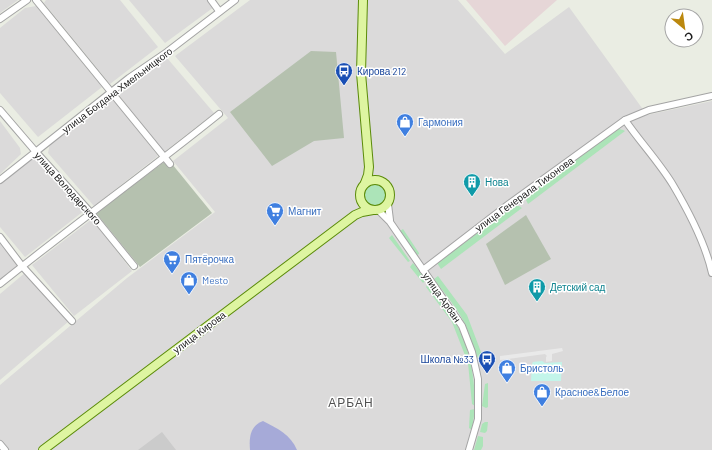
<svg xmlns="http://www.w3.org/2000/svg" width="712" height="450" viewBox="0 0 712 450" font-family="Barlow,sans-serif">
	<rect width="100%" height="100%" fill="#eaede3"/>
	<g fill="#dbdada">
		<path d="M0,0H18L0,13Z"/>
		<path d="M46,0H120L158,47L110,84L44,3Z"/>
		<path d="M129,0H209L214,7L165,43Z"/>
		<path d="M250,0H458L505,54L569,7L647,115L712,101V450H0V385L127,278L215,212L173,161L228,118L175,56Z"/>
		<path d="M36,6L102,87L38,137L0,93V28L25,8Z"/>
		<path d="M167,58L214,113L164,152L119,95Z"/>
		<path d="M110,95L158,156L94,206L48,153L50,143Z"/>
		<path d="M0,121L20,148L21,154L0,174Z"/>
		<path d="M38,152L85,210L25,257L0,227V184Z"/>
		<path d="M92,219L132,271L74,316L32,265Z"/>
		<path d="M0,240L15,258L17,266L0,279Z"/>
		<path d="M26,272L69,321L0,380V294Z"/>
	</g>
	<path fill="#e6d6d7" d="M466,0H557L505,46Z"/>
	<path fill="#cbcbcb" d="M162,432L176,450H138Z"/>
	<g fill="#b5c1af">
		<path d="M311,51L336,52L344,138L314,141L272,166L230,112Z"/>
		<path d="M168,159L212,213L140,267L96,213Z"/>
		<path d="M526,215L551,259L505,285L486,244Z"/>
	</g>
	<g fill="#ace4b8">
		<path d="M619,129L623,130L625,131L528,204L526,200L530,194L612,132Z"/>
		<circle cx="375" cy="195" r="13"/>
		<path d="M514,206H519L522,208L441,269L437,263Z"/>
		<path d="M403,229L419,253V254L417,255L400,231Z"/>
		<path d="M392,235L410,261L408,262L389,238Z"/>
		<path d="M413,263L426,280L423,283L410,267Z"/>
		<path d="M438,276L467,315L484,360L485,366H482C474,353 472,339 466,326C458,309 445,294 434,279Z"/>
		<path d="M428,284C436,295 445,305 452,317C469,343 475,375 475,406L472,404L468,363L452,322L426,287Z"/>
		<path d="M488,383V407L486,408L482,406L485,384Z"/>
		<path d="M475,409L472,430L469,428L470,410Z"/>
		<path d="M485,422H488L487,431L485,433L480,432L482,424Z"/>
		<path d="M478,436L483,437V446L481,450H474Z"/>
	</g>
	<path fill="#c3f5ea" d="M542,361L545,363L562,362L561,381H531L532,364L533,362Z"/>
	<path fill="#e9e9e9" d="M562,348L563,351L552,354V361L546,362V357L547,356L545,354L500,360V356Z"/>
	<path fill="#a6aad8" d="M263,421C277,428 291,435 297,450H250C249,437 250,426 263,421Z"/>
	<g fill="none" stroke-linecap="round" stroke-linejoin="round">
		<g stroke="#a4a4a4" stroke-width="8">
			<g id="minor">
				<path d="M36,0L170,164"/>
				<path d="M211,0L219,11"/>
				<path d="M0,19L27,0"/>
				<path d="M0,110L36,152L91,213L134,266"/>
				<path d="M625,120C640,142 659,162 673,185C689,212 705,242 712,273"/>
				<path d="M0,180L129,78L167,52L235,0"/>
				<path d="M388,204L390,220"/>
				<path d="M378,210L390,222L462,326L472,352L478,379V419L469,450"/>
				<path d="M0,237L22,266L72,321"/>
				<path d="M423,270L509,204L625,120L649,110L712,96"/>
				<path d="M0,284C72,226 147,172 219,114"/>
				<path d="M0,444L5,450"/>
			</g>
		</g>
		<g stroke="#5b8b0a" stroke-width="10">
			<g id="major">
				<path d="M363,0L361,73L369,167L368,175L365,183"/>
				<circle cx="375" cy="195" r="15"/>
				<path d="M43,450L355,215L362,212L373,210"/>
			</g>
		</g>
		<use href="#minor" stroke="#fff" stroke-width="6"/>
		<use href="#major" stroke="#def5a1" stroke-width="8"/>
	</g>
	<defs>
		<g id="bus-pin" transform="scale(0.9)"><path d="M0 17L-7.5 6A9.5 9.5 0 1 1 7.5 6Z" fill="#1a4fb4" stroke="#fff"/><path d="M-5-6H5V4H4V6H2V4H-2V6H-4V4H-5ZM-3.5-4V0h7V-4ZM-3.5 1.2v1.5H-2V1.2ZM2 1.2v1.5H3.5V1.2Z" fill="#fff"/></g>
		<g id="shop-pin" transform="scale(0.9)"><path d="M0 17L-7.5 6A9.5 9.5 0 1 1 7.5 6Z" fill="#3f7fe0" stroke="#fff"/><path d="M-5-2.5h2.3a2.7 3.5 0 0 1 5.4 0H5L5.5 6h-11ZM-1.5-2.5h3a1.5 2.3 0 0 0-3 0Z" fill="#fff"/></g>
		<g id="building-pin" transform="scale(0.9)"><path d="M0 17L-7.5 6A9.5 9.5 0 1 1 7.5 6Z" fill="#0f9aa8" stroke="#fff"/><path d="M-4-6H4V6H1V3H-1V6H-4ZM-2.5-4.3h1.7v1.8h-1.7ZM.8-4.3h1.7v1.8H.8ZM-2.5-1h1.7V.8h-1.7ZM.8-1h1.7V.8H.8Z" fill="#fff"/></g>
		<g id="supermarket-pin" transform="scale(0.9)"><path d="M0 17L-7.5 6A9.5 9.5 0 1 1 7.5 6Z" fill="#3f7fe0" stroke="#fff"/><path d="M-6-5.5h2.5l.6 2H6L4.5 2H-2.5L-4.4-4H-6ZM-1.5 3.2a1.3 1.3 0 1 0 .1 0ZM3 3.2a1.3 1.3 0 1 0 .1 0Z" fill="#fff"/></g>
	</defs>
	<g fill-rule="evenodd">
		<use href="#bus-pin" x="344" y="71"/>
		<use href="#shop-pin" x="405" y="122"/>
		<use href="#building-pin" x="472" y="182"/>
		<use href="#supermarket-pin" x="275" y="211"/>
		<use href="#supermarket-pin" x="172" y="259"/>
		<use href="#shop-pin" x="189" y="280"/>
		<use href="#building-pin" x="537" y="287"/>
		<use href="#bus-pin" x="487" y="359"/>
		<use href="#shop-pin" x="507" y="368"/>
		<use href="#shop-pin" x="542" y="392"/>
	</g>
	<g text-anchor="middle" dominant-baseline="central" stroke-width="3" stroke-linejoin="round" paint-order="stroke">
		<g font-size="10" fill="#164399" stroke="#fff" text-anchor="start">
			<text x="357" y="71">Кирова 212</text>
			<text x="474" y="359" text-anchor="end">Школа №33</text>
		</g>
		<g font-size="10" fill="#1d1d1d" stroke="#fff">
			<text transform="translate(117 90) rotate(-37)">улица Богдана Хмельницкого</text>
			<text transform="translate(68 188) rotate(48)">улица Володарского</text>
			<text transform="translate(524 194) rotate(-36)">улица Генерала Тихонова</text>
			<text transform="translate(442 297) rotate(55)">улица Арбан</text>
			<text transform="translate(199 332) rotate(-37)">улица Кирова</text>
		</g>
		<g font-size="10" fill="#366cbe" stroke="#fff" text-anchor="start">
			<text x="418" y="122">Гармония</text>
			<text x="288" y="211">Магнит</text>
			<text x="185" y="259">Пятёрочка</text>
			<text x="202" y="280">Mesto</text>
			<text x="520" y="368">Бристоль</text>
			<text x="555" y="392">Красное&amp;Белое</text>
		</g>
		<g font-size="10" fill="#0d838f" stroke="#fff" text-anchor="start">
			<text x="485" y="182">Нова</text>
			<text x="550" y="287">Детский сад</text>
		</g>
		<g font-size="12" letter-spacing="1" fill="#505050" stroke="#fff">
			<text x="351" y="402">АРБАН</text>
		</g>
	</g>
	<g transform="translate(684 28) rotate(151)"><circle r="19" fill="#ffffff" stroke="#a5a5a5"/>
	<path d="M0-3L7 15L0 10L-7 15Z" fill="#bb880e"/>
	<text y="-6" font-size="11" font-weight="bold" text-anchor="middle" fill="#1d1d1d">С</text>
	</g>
</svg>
